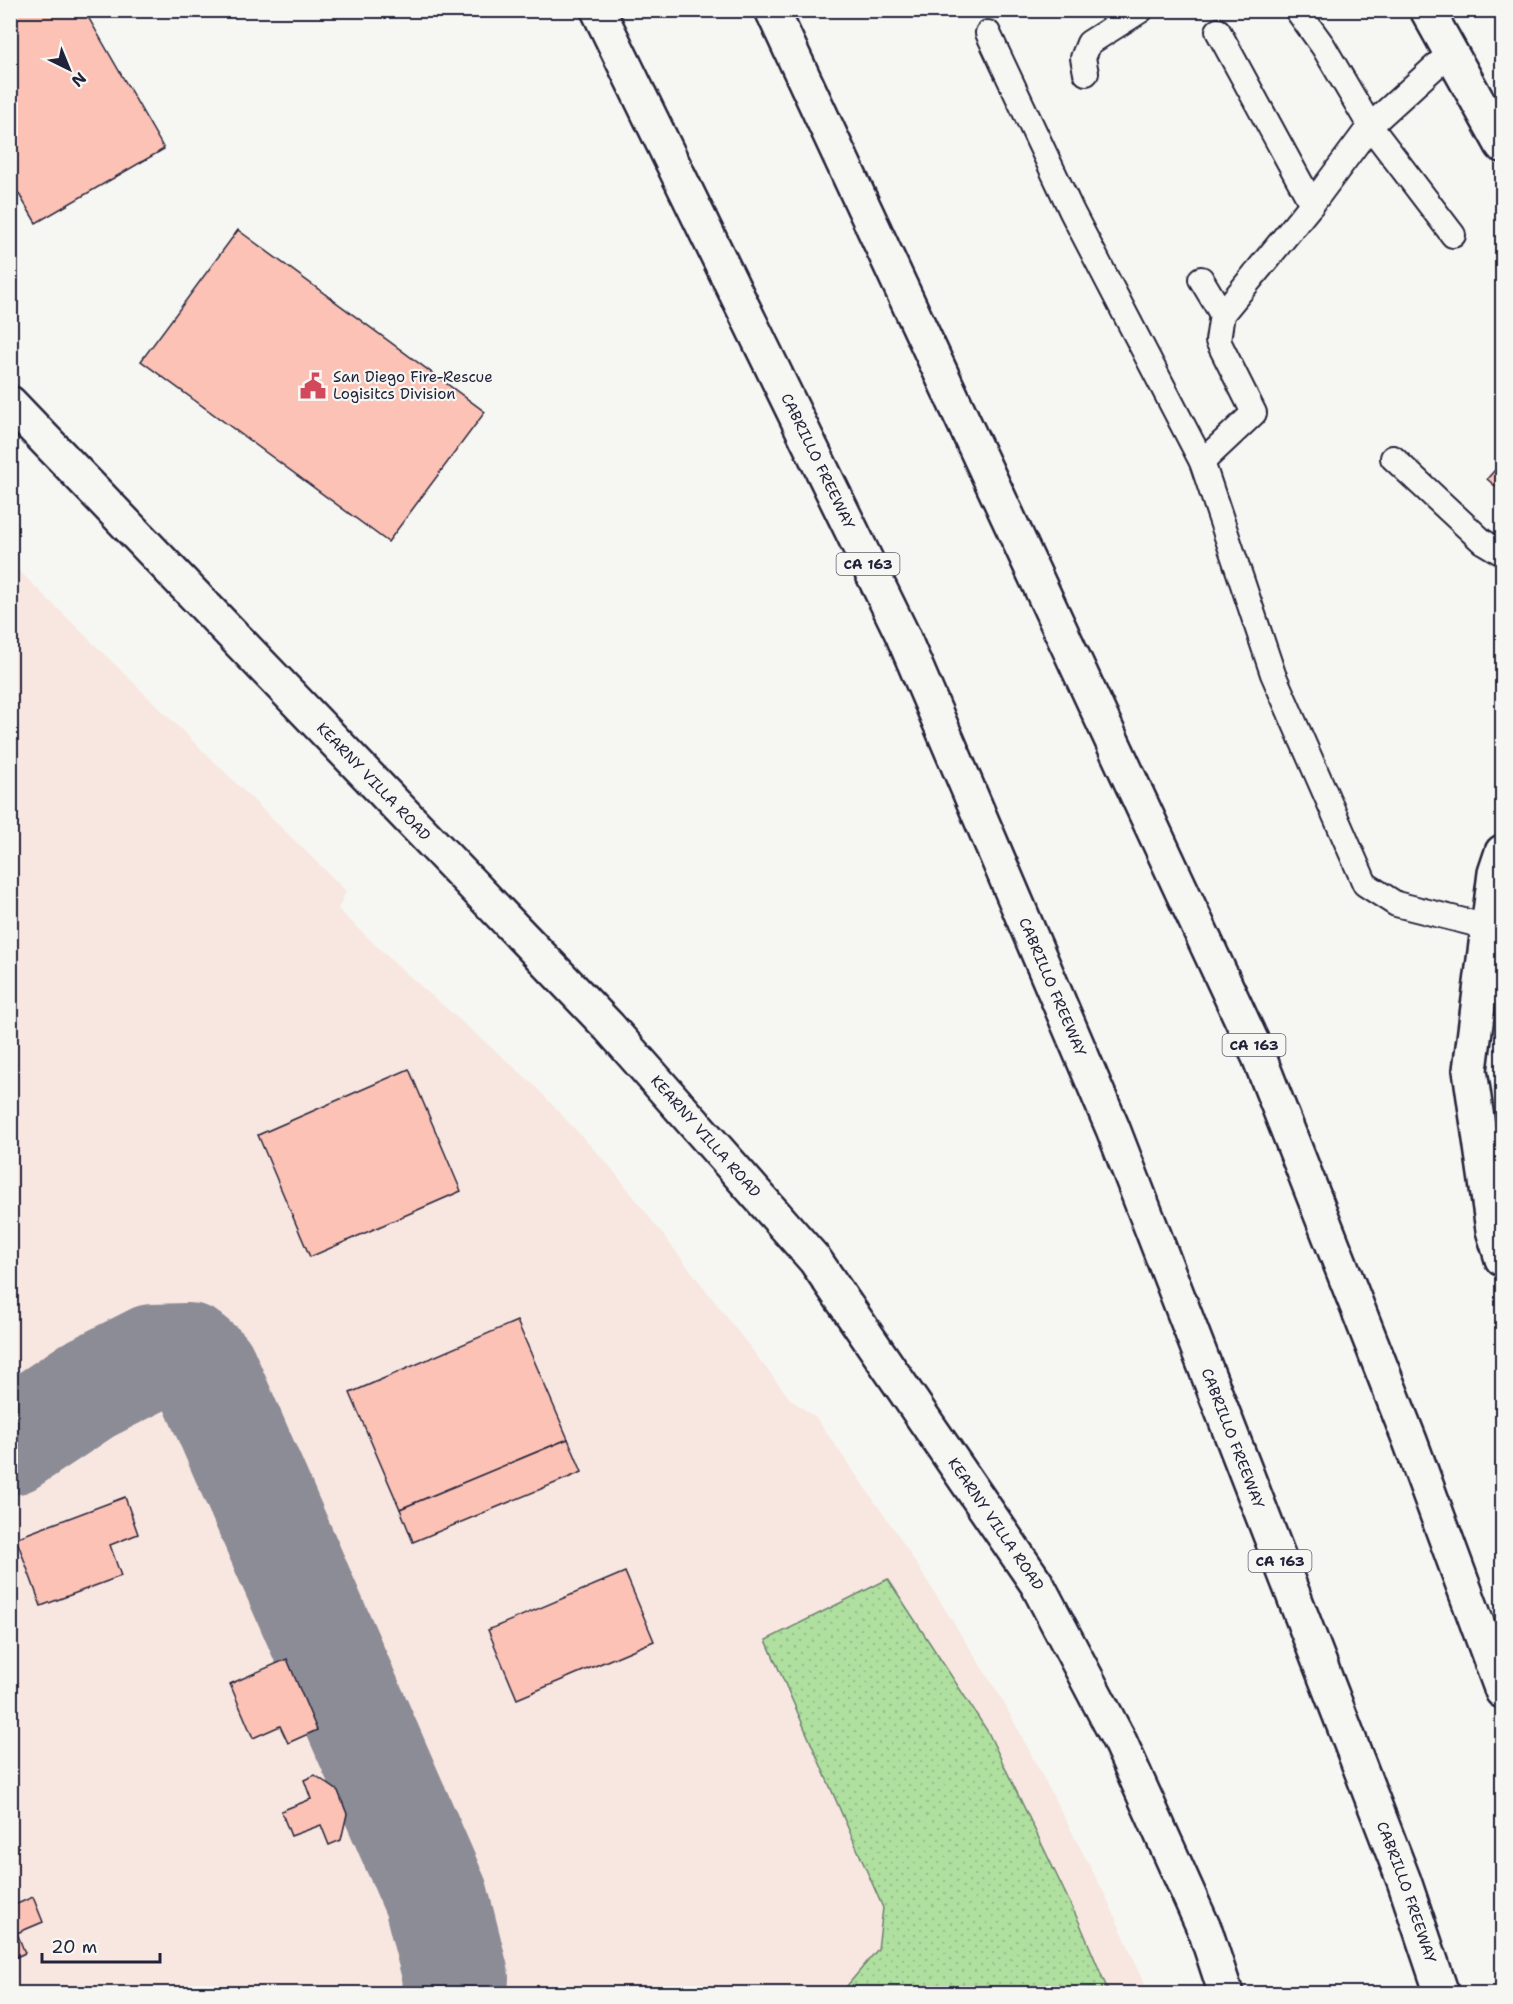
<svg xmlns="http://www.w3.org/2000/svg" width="1513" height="2004" viewBox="0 0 1513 2004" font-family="'Shantell Sans',sans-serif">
	<defs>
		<pattern id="grass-dots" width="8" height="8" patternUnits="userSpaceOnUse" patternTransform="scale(1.5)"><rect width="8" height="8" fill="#b0e0a0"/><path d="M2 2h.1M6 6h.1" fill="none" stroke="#97c08b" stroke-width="1.8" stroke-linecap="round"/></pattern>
	</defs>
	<rect width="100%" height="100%" fill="#f6f6f2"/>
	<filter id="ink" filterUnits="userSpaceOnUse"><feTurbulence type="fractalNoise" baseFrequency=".0167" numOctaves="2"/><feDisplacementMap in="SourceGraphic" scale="12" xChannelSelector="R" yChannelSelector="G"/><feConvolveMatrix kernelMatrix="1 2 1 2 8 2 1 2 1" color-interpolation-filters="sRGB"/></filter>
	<g filter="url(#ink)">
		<path fill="#f8e6e0" d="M10,562L346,891L338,909L394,963L530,1081L612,1169L790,1399L816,1418L896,1532L1003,1701L1107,1899L1149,1993H11Z"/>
		<path fill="url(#grass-dots)" stroke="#69816e" stroke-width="1.5" d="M888,1579L988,1732L1080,1924L1109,1993H841L878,1949L883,1908L766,1640Z"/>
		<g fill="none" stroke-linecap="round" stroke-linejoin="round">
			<path stroke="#8c8c96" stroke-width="106" d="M10,1442L88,1390L153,1357L188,1356L205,1370L436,1898L456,1977L455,1994"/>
		</g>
		<g fill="#fcc2b5" stroke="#22223b" stroke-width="1.5">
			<path d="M10,10H84L164,149L36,223L10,179Z"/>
			<path d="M238,230L485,412L388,542L141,361Z"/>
			<path d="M1502,462V492L1487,479Z"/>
			<path d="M409,1069L461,1191L310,1257L258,1135Z"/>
			<path d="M517,1321L568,1439L400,1509L350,1393Z"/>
			<path d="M568,1439L582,1472L413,1542L400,1509Z"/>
			<path d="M125,1497L138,1534L110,1545L121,1576L41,1606L16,1538Z"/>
			<path d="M625,1572L654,1641L517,1699L488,1630Z"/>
			<path d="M287,1659L317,1730L288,1743L280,1726L253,1738L230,1684Z"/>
			<path d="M315,1775L338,1791L347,1814L341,1840L329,1845L321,1825L291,1836L281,1811L311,1799L304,1780Z"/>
			<path d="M33,1897L43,1922L17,1933L25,1953L10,1960V1907Z"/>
		</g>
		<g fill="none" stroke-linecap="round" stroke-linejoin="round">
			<g stroke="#22223b" stroke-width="28">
				<g id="lane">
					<path d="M1297,10L1323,46L1370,126L1453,235"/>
					<path d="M1218,31L1312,204"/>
					<path d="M988,33L1072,212L1202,462L1254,413L1218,341L1222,314L1312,204L1370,126L1450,53"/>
					<path d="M1086,73L1083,58L1089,43L1141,10"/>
					<path d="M1201,279L1222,314"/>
					<path d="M1393,458L1482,541L1502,553"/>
					<path d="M1202,462L1273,674L1365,884L1396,904L1488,927"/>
				</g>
			</g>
			<g stroke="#22223b" stroke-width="38">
				<g id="secondary">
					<path id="s1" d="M10,403L609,1027L815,1260L1037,1584L1120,1742L1206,1933L1226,1994"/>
					<path d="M1502,852L1495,873L1470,1070L1493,1230L1502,1259"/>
				</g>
			</g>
			<g stroke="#22223b" stroke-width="38">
				<path id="primary" d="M1427,10L1502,145"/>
			</g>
			<g stroke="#22223b" stroke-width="38">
				<g id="highway">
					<path id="s2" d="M598,10L902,634L1113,1129L1404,1881L1442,1994"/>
					<path d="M772,10L1259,1057L1410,1441L1502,1691"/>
				</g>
			</g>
			<use href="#lane" stroke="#f6f6f2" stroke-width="24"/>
			<use href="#secondary" stroke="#f6f6f2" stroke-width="33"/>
			<use href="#primary" stroke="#f6f6f2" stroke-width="33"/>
			<use href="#highway" stroke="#f6f6f2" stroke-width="33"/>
		</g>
	</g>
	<defs>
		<g id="civic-bare" transform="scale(2.07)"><path d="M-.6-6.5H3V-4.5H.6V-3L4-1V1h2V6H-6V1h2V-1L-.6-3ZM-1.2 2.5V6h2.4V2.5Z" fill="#d1495b" stroke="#f6f6f2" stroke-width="2.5" paint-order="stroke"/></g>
	</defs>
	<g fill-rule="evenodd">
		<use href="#civic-bare" x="313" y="386"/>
	</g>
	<g text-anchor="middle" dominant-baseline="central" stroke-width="4.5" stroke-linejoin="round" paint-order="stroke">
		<g fill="#f6f6f2" stroke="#626272" stroke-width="1.5">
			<rect x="836.5" y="553" width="63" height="22" rx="4.5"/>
			<rect x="1222.5" y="1034" width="63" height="22" rx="4.5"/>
			<rect x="1248.5" y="1550" width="63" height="22" rx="4.5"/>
		</g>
		<g font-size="14" font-weight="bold" fill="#22223b">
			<text x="868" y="564">CA 163</text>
			<text x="1254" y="1045">CA 163</text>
			<text x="1280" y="1561">CA 163</text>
		</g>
		<g font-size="15" fill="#22223b" stroke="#f6f6f2" text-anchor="start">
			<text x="333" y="377">San Diego Fire-Rescue<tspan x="333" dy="17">Logisitcs Division</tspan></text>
		</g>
		<g font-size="15" fill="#22223b" stroke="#f6f6f2">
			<text stroke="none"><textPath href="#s2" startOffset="502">CABRILLO FREEWAY</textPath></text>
			<text stroke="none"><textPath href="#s1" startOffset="525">KEARNY VILLA ROAD</textPath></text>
			<text stroke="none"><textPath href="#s2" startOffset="1078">CABRILLO FREEWAY</textPath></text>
			<text stroke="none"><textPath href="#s1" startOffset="1011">KEARNY VILLA ROAD</textPath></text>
			<text stroke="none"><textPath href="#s2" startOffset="1564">CABRILLO FREEWAY</textPath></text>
			<text stroke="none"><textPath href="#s1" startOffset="1496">KEARNY VILLA ROAD</textPath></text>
			<text stroke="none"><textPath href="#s2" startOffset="2050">CABRILLO FREEWAY</textPath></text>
		</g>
	</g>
	<rect width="1513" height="2004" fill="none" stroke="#f6f6f2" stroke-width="36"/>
	<rect x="18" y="18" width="1477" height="1968" fill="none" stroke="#22223b" stroke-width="2" filter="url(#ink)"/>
	<g transform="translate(69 69) rotate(137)" stroke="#f6f6f2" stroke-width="4.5" paint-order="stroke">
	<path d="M0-4.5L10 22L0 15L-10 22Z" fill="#22223b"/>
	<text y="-9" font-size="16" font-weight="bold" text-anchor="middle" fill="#22223b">N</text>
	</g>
	<path d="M42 1953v9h118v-9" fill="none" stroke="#22223b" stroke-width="3"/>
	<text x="51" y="1953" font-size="18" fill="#22223b" stroke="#f6f6f2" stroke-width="4.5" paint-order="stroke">20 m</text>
</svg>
